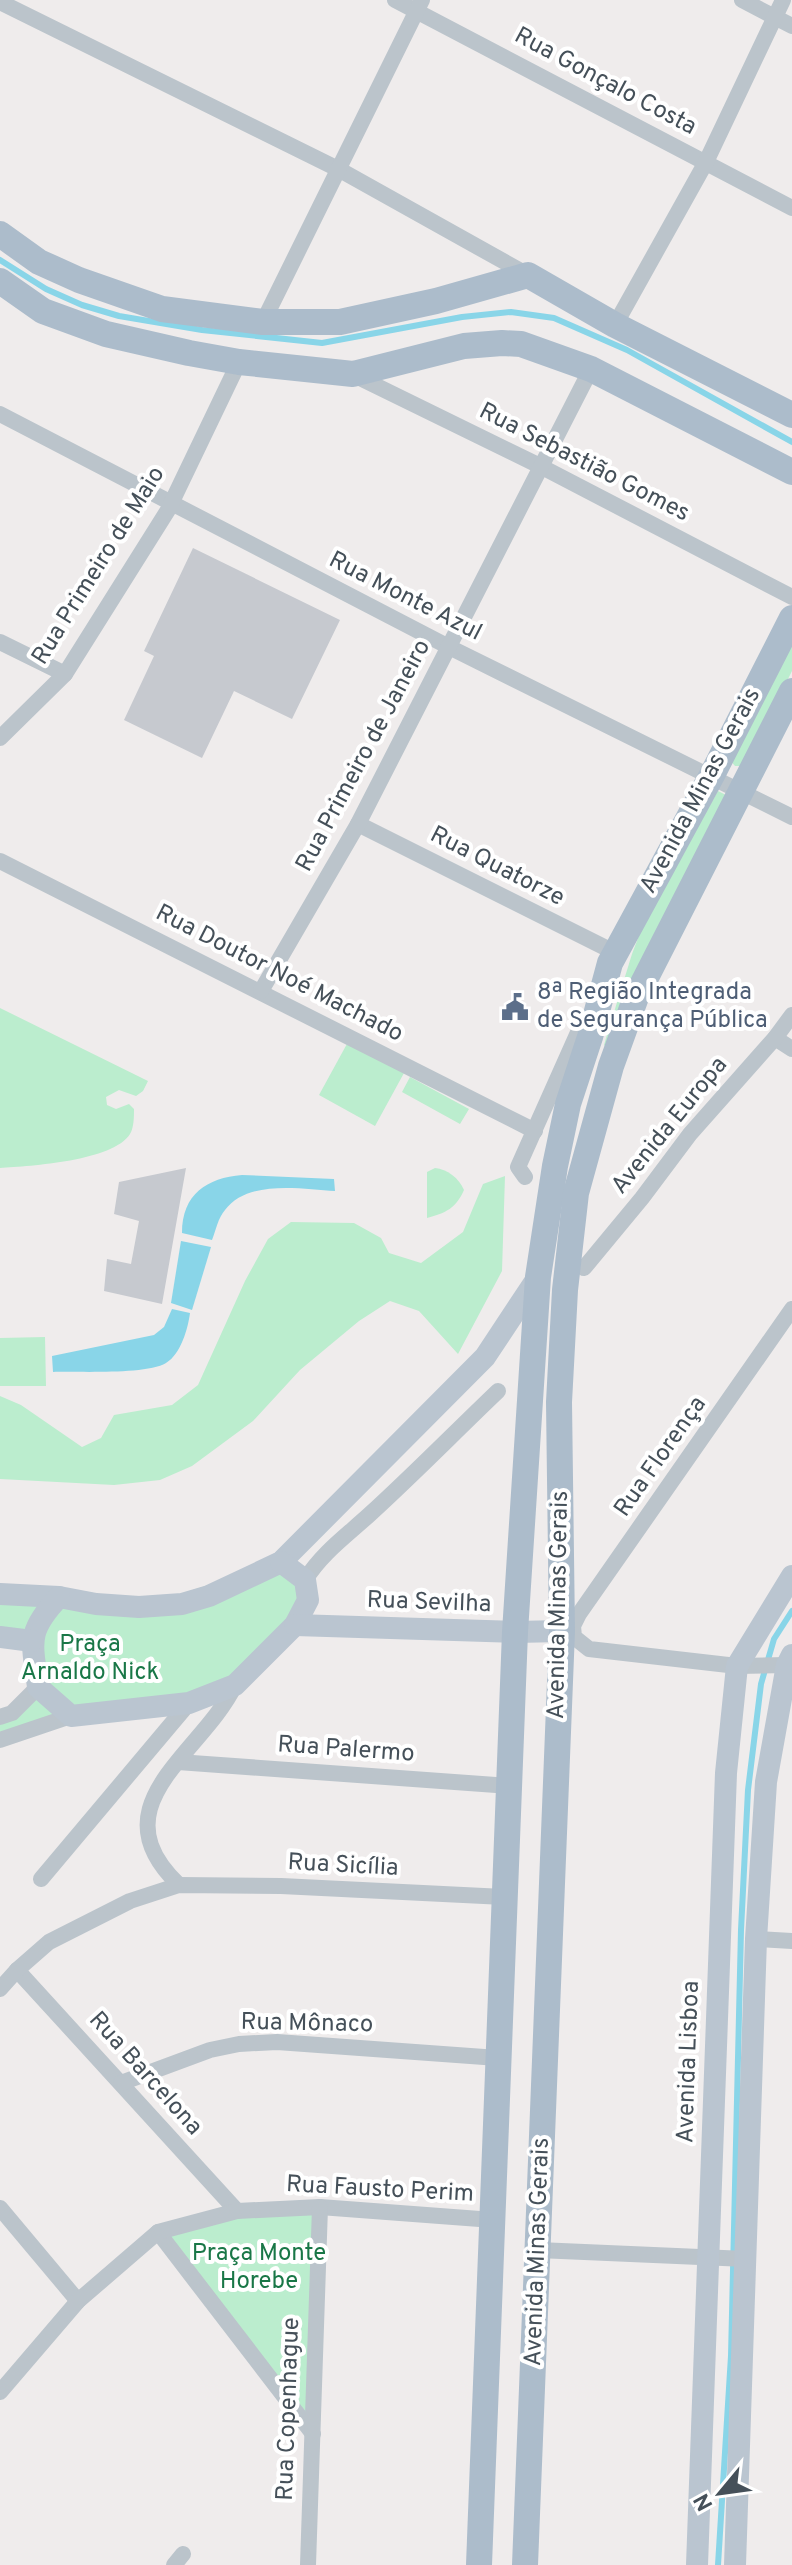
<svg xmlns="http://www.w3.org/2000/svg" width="792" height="2565" viewBox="0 0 792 2565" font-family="Overpass,sans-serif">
	<rect width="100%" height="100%" fill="#efecec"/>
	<g fill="#bbedce">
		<path d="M792,638V671L744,766H735L730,760Z"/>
		<path d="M718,791L726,795L607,1048L604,1045L606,1038L632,954L646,917Z"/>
		<path d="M0,1008L148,1081L143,1091L136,1096L119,1090L106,1097L107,1105L116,1109L129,1104L134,1109C134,1116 134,1128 130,1134C113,1161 31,1166 0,1168Z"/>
		<path d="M348,1042L404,1073L375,1126L319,1095Z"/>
		<path d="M410,1077L469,1109L460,1124L402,1092Z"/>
		<path d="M435,1168C447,1169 459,1178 464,1190C456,1208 446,1213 427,1218V1172Z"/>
		<path d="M505,1176L502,1271L458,1354L419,1311L390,1301L359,1321L300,1370L253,1421L192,1466L160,1480L114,1485L0,1479V1396L21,1405L82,1447L101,1438L114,1415L172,1405L198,1385L245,1281L268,1239L291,1222L354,1223L381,1238L389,1253L421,1263L463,1232L483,1184Z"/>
		<path d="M45,1337L46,1386H0V1338Z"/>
		<path d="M281,1562L307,1600L235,1685L71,1716L0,1740V1717L38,1686L32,1641L0,1637V1594L139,1607Z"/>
		<path d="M320,2207L313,2434L158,2232L237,2211Z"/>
	</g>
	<g fill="#89d5e8">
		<path d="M242,1175L334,1179L335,1191C302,1189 248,1179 225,1210C218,1218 216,1230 212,1240L182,1233C182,1194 207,1178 242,1175Z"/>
		<path d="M181,1241L211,1247L192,1310L171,1303Z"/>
		<path d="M172,1309L190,1313C188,1328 181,1354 166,1363C146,1375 79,1371 53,1372L52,1356L154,1335L164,1327Z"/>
	</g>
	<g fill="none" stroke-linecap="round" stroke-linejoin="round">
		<g stroke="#89d5e8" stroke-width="6">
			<path d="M0,260L46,289L82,305L119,316L202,330L322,343L462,317L511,312L554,318L627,350L792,442"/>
			<path d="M718,2565L731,2356L741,1930L748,1790L761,1684L774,1639L792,1611"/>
		</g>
	</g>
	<g fill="#c6c9cf">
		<path d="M193,548L340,620L292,719L234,691L202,758L124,720L154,656L144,651Z"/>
		<path d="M186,1168L162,1304L104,1291L107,1259L131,1264L139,1221L114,1214L119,1182Z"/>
	</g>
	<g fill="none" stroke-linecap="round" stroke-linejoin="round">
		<g stroke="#bbc4cb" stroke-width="16">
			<path d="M395,0L792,208"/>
			<path d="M742,0L792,26"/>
			<path d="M0,2L340,170L528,275"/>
			<path d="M263,322L422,0"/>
			<path d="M615,325L706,162L783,0"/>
			<path d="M354,375L540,466L792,597"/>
			<path d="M0,414L449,647L792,817"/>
			<path d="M0,642L65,674"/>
			<path d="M0,738L65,674L168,510L239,362"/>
			<path d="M358,824L614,952"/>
			<path d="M0,861L535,1131"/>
			<path d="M261,991L358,824L591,369"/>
			<path d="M775,1038L792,1049"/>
			<path d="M525,1177L518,1167L584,1019"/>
			<path d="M584,1268L642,1198L690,1134L775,1038L792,1015"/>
			<path d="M305,1580C322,1553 346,1536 369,1515C413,1475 455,1432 498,1391"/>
			<path d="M787,1665L737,1666L589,1649L574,1637L573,1626L579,1614L792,1309"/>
			<path d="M0,1717L12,1713L38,1687"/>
			<path d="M0,1740L71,1716"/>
			<path d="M178,1762L510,1786"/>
			<path d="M41,1879L189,1703"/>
			<path d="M179,1885C95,1805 202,1754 235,1685"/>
			<path d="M756,1939L792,1941"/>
			<path d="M17,1970L237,2211"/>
			<path d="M0,1989L17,1970L49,1942L130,1901L179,1885L281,1886L504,1897"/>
			<path d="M121,2083L210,2050L239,2044L277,2042L498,2058"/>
			<path d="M0,2208L78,2301"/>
			<path d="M158,2232L313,2434"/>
			<path d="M538,2250L746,2259"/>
			<path d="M0,2392L78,2301L158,2232L237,2211L320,2207L493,2220"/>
			<path d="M174,2565L183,2554"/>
			<path d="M308,2565L320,2207"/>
		</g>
		<g stroke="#bac5d0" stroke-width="22">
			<path d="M0,1594L59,1597L96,1604L139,1607L182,1604L209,1596L281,1562L485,1357L538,1277"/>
			<path d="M59,1597C26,1632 32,1642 38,1687L71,1716L189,1703L235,1685L295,1625L308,1600L305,1580L281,1562"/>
			<path d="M295,1625L515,1632L562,1631"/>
			<path d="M0,1637L32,1641"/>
			<path d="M697,2565L726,1773L737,1666L792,1576"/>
			<path d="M735,2565L756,1939L766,1782L787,1665L792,1655"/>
		</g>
		<g stroke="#acbccb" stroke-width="26">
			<path d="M0,234L39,262L79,280L162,309L263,322H340L436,301L528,275L615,325L792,415"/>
			<path d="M0,281L43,311L106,334L189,353L239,362L353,374L464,346L502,343L521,344L591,369L792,472"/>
			<path d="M479,2565L515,1632L538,1277L555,1166L568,1104L590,1037L610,963L712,775L792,618"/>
			<path d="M525,2565L562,1631L559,1402L565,1290L576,1193L611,1066L636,997L792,691"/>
		</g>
	</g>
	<defs>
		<g id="civic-bare" transform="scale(2.16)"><path d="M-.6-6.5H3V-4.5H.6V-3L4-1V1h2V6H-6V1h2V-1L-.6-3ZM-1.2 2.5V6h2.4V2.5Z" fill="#5c6f8a" stroke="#fff" stroke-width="2.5" paint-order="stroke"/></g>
	</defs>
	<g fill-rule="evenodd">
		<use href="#civic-bare" x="515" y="1007"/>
	</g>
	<g text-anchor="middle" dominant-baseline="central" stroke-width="8" stroke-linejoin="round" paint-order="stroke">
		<g font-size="24" fill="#455059" stroke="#fff">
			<text transform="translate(605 82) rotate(28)">Rua Gonçalo Costa</text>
			<text transform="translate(584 463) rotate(27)">Rua Sebastião Gomes</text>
			<text transform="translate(99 566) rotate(-58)">Rua Primeiro de Maio</text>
			<text transform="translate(405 597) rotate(27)">Rua Monte Azul</text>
			<text transform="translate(364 756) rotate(-62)">Rua Primeiro de Janeiro</text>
			<text transform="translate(701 791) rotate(-62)">Avenida Minas Gerais</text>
			<text transform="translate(497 867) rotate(27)">Rua Quatorze</text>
			<text transform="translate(279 974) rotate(27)">Rua Doutor Noé Machado</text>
			<text transform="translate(670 1126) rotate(-51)">Avenida Europa</text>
			<text transform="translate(661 1457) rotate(-55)">Rua Florença</text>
			<text transform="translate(429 1603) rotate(2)">Rua Sevilha</text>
			<text transform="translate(559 1605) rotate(-89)">Avenida Minas Gerais</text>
			<text transform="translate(346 1750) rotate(4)">Rua Palermo</text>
			<text transform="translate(343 1866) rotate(3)">Rua Sicília</text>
			<text transform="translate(307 2024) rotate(1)">Rua Mônaco</text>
			<text transform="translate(689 2062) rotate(-88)">Avenida Lisboa</text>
			<text transform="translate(145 2074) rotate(48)">Rua Barcelona</text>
			<text transform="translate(380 2190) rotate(3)">Rua Fausto Perim</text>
			<text transform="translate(538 2252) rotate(-88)">Avenida Minas Gerais</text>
			<text transform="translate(289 2409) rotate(-88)">Rua Copenhague</text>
		</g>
		<g font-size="24" fill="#4e5e75" stroke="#fff" text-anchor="start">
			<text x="537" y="993">8ª Região Integrada<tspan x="537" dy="28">de Segurança Pública</tspan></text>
		</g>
		<g font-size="24" fill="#197747" stroke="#fff">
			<text x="90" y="1645">Praça<tspan x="90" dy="28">Arnaldo Nick</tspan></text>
			<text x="259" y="2254">Praça Monte<tspan x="259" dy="28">Horebe</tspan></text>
		</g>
	</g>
	<g transform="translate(720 2493) rotate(241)" stroke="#ffffff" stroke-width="6" paint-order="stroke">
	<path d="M0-6L14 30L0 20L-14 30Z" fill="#455059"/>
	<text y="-12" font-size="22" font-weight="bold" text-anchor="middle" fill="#455059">N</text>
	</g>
</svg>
